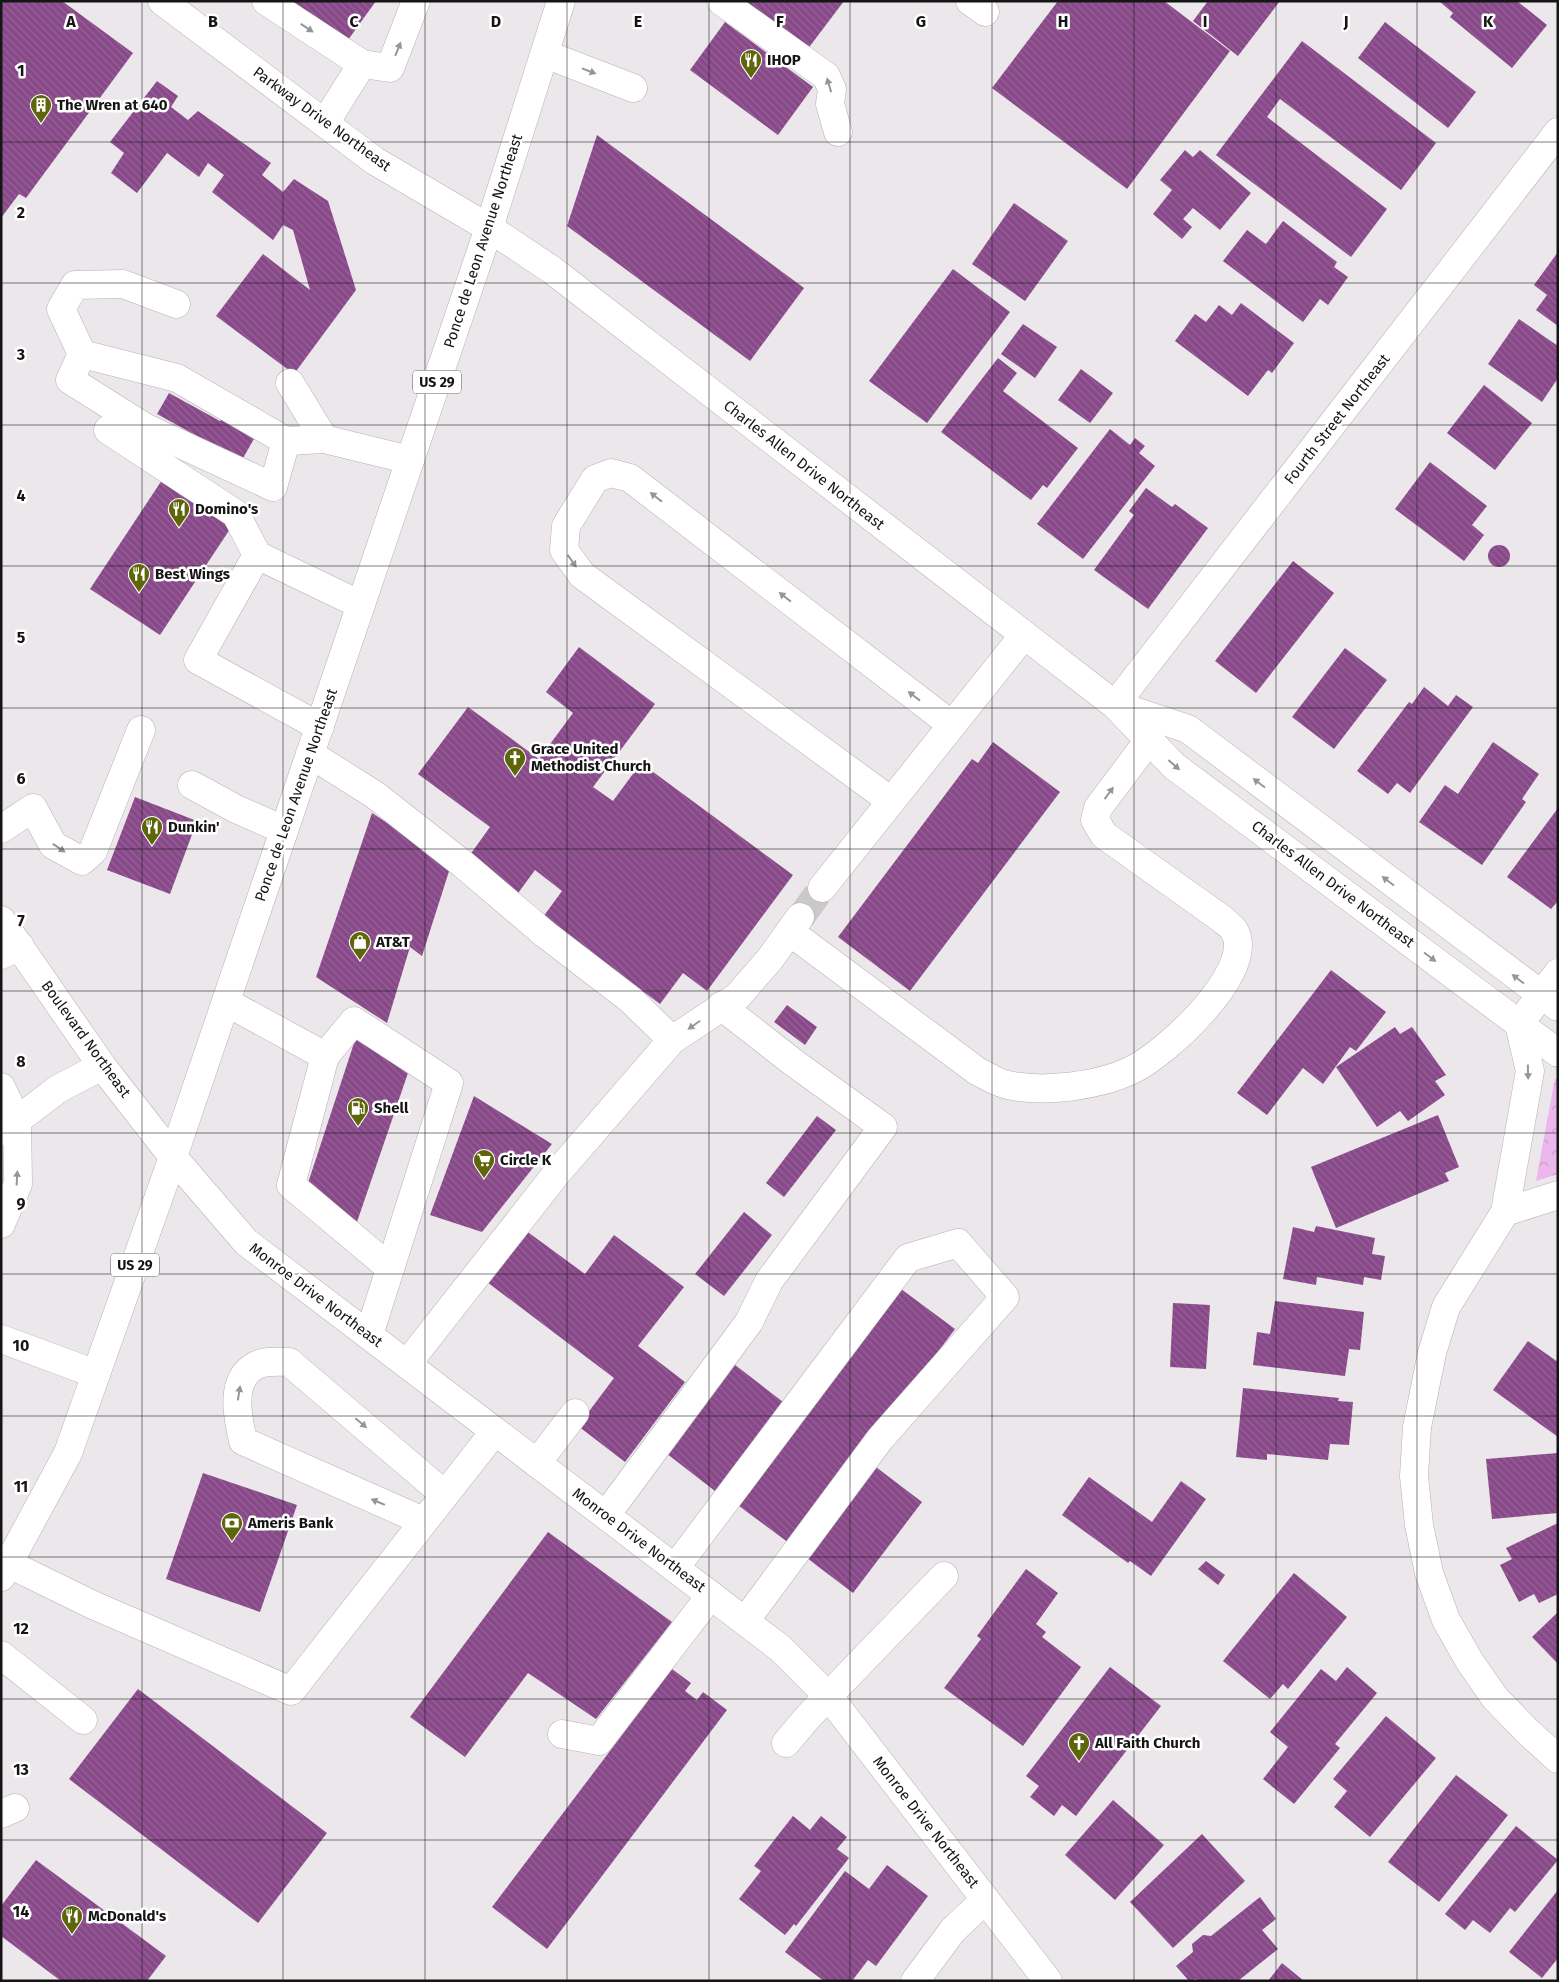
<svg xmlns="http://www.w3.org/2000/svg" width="1559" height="1982" viewBox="0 0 1559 1982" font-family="'Fira Sans',sans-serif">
	<defs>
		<pattern id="park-crowns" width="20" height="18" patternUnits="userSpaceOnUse" patternTransform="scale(1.25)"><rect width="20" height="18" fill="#ecb7ec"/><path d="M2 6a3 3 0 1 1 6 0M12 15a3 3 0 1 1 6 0" fill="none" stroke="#ca9cca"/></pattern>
		<pattern id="building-back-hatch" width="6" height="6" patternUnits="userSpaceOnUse" patternTransform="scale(1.25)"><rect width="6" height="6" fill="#884889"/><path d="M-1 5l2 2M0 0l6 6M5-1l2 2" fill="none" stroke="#946495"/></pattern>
	</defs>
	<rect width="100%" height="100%" fill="#ebe7eb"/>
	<path fill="url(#park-crowns)" d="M1555,1078L1558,1081V1174L1536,1181Z"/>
	<g fill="url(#building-back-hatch)">
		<path d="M1,1H62L133,53L26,198L19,194L1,218Z"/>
		<path d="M280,1H376L343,47Z"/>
		<path d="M743,1H844L807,50Z"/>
		<path d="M1058,1H1164L1230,51L1127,189L992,88Z"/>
		<path d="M1208,1H1280L1238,56L1193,21Z"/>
		<path d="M1439,1H1517L1547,25L1512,68L1450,17L1453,13Z"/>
		<path d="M725,22L813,87L778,135L690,70Z"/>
		<path d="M1385,22L1476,92L1448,128L1358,58Z"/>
		<path d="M1302,41L1436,143L1401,190L1280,99L1267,117L1387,209L1351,257L1216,155Z"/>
		<path d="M157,81L178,96L171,107L188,120L198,111L271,163L262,175L283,192L294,179L328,201L356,290L294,374L216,316L263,254L310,290L293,230L283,225L273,240L212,192L224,175L208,163L199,177L167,153L137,193L111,173L124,153L110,142Z"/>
		<path d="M597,135L804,288L750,361L567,226Z"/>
		<path d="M1185,150L1193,157L1200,150L1251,193L1220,230L1193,208L1183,219L1192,227L1182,239L1153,214L1172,190L1160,180Z"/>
		<path d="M1014,203L1068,241L1025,301L972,264Z"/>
		<path d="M1283,221L1337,262L1334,267L1348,277L1328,305L1320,299L1303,322L1223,261L1247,230L1266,244Z"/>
		<path d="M1558,252V326L1536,310L1547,295L1534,285Z"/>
		<path d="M953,269L1010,312L927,423L869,381Z"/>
		<path d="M1241,303L1294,343L1272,373L1268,370L1248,396L1175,341L1195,314L1206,322L1219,305L1232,315Z"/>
		<path d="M1519,319L1558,346V378L1542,402L1488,364Z"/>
		<path d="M1023,324L1057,347L1035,378L1001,354Z"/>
		<path d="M998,358L1017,373L1003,391L1078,448L1047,488L1043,485L1031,500L941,432Z"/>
		<path d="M1081,369L1113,393L1090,423L1058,400Z"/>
		<path d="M1484,385L1532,423L1495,470L1447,433Z"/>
		<path d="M169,393L220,421L223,418L255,437L238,467L206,441L157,414Z"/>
		<path d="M1110,429L1130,445L1135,438L1145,446L1139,453L1155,466L1083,559L1037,524Z"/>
		<path d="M1430,462L1487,506L1472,525L1484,535L1464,561L1395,509Z"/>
		<path d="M164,477L234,523L160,635L90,589Z"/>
		<path d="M1146,488L1172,507L1175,504L1208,528L1148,609L1094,570L1134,515L1129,511Z"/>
		<circle cx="1499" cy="556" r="11"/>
		<path d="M1293,561L1334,593L1256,693L1215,661Z"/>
		<path d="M579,647L655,704L593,787L613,801L641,763L793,875L707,991L683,973L660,1004L543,917L562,891L535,870L516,896L467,859L490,827L418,774L468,707L539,759L573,713L546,692Z"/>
		<path d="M1345,648L1387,680L1334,749L1292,717Z"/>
		<path d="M1424,687L1448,706L1456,695L1473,707L1410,793L1397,783L1388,794L1357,771L1409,702L1412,704Z"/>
		<path d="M993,742L1060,792L910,991L838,937L972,759L978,763Z"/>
		<path d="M1493,742L1539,774L1522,799L1526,802L1482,865L1419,822L1445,785L1458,794Z"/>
		<path d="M135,797L197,821L170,894L107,870Z"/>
		<path d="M1558,808V901L1551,909L1507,877Z"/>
		<path d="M372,813L451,865L422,956L410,947L387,1023L316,977Z"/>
		<path d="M1331,970L1386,1012L1356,1051L1350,1047L1323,1084L1303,1068L1267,1115L1237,1093Z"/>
		<path d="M787,1005L817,1027L805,1045L774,1022Z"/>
		<path d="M1395,1027L1400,1034L1412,1027L1446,1075L1435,1081L1445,1095L1408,1121L1400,1111L1377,1127L1336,1067Z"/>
		<path d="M357,1034L409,1070L357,1222L308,1183Z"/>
		<path d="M474,1096L552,1144L482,1232L430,1215Z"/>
		<path d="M1438,1115L1459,1167L1445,1173L1449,1181L1336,1228L1311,1167Z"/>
		<path d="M817,1116L836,1130L784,1197L766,1183Z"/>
		<path d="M744,1212L772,1235L724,1296L695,1274Z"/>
		<path d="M1316,1226L1375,1238L1372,1254L1385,1256L1381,1280L1364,1277L1363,1285L1317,1277L1316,1285L1283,1279L1293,1227L1314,1232Z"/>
		<path d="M525,1230L585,1274L614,1235L684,1287L638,1346L685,1382L625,1462L578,1426L614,1378L487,1282Z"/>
		<path d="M897,1286L955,1329L793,1546L735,1503Z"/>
		<path d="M1275,1301L1364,1312L1360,1350L1349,1349L1345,1376L1253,1365L1257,1332L1270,1334Z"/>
		<path d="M1173,1303L1210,1305L1206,1369L1170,1367Z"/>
		<path d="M1528,1341L1558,1362V1437L1493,1390Z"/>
		<path d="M730,1361L783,1402L715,1491L662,1450Z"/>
		<path d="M1243,1388L1339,1398L1338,1401L1353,1402L1349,1445L1330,1444L1328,1460L1267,1454V1460L1236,1457Z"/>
		<path d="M1558,1453V1513L1492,1519L1486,1459Z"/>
		<path d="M868,1461L922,1502L853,1593L799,1552Z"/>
		<path d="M203,1473L297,1505L260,1612L166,1579Z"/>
		<path d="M1089,1477L1152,1522L1181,1481L1206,1499L1151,1576L1130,1561L1128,1563L1062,1515Z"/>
		<path d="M1558,1523V1594L1539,1603L1534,1594L1519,1602L1500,1565L1512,1559L1506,1548Z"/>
		<path d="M548,1532L672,1622L596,1719L528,1673L465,1757L410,1717Z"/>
		<path d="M1206,1561L1225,1575L1218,1585L1198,1569Z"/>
		<path d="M1026,1569L1058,1593L1036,1624L1046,1632L1042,1637L1081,1667L1023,1746L944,1688L981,1639L977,1636Z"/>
		<path d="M1294,1573L1347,1617L1288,1689L1283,1684L1270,1699L1223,1661Z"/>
		<path d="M1558,1612V1664L1532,1637Z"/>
		<path d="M1110,1667L1161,1706L1076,1816L1062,1805L1054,1816L1030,1797L1039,1786L1026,1776Z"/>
		<path d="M1347,1667L1377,1693L1335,1744L1340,1748L1294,1804L1263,1779L1288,1747L1270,1732L1321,1669L1336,1681Z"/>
		<path d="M672,1669L691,1683L685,1691L697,1700L703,1692L727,1710L547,1949L492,1907Z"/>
		<path d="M138,1689L327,1833L258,1923L69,1779Z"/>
		<path d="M1386,1716L1436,1758L1370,1837L1334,1807L1347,1791L1333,1779Z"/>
		<path d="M1456,1775L1508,1815L1439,1902L1388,1862Z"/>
		<path d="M1113,1800L1164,1845L1115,1900L1065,1855Z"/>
		<path d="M793,1816L810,1830L821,1816L847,1837L837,1849L849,1858L796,1926L794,1924L785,1935L739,1899L761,1871L754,1866Z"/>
		<path d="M1516,1826L1558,1860L1515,1912L1510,1908L1490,1933L1473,1920L1465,1930L1445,1914Z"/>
		<path d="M1202,1834L1245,1881L1173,1948L1130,1902Z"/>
		<path d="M36,1860L166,1956L147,1981H61L1,1936V1906Z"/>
		<path d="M887,1865L928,1896L876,1966L868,1960L852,1981H824L785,1952L845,1871L869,1889Z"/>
		<path d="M1558,1890V1958L1542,1978L1509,1952Z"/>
		<path d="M1260,1897L1276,1919L1262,1930L1278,1949L1238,1981H1198L1196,1979L1189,1981L1176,1966L1193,1952L1192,1944L1203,1935L1211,1936Z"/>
		<path d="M1282,1963L1304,1981H1268Z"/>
	</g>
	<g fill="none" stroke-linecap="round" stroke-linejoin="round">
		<path stroke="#cbc8cb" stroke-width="28" stroke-dasharray="28 14" stroke-linecap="butt" d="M801,917L822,888"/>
		<g stroke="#b5b1b5" stroke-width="29">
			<g id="minor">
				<path d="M162,1L375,161L489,228L552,270L1115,705L1174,766L1558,1053"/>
				<path d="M266,1L362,64L390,68L416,1"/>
				<path d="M721,1L826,76L832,89L830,104L838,132"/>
				<path d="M970,1L985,12"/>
				<path d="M545,54L633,88"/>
				<path d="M325,123L362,64"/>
				<path d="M176,304L123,284L75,285L61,309L82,354L177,378L286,441L324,439"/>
				<path d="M82,354L70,380L146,428L273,487L286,441"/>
				<path d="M290,383L324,439L410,460"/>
				<path d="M108,430L236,514L257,555L361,605"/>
				<path d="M257,555L198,660L320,727"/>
				<path d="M1115,705L1558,132"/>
				<path d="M1119,706L1188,729L1558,1007"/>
				<path d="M310,754L375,795L464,865L545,934L631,1000L672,1040"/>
				<path d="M192,785L236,809L284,830"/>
				<path d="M891,801L582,575L564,550L566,526L595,479L611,473L630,478L952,725"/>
				<path d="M1,829L33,808L53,845L82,861L93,851L141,730"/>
				<path d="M822,888L1024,635"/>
				<path d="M790,932L977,1071C987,1076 998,1083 1008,1085C1044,1093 1099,1086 1132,1070C1165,1054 1255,973 1235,932C1233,927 1226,923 1222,919L1104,835L1095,820L1098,808L1149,740"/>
				<path d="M1,955L20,946"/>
				<path d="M1558,973L1519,1024L1530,1071L1505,1212L1446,1307L1432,1353L1417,1427L1414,1476L1419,1525L1429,1573L1446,1620L1470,1662L1495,1698L1529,1733L1558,1759"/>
				<path d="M226,1002L325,1056L354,1021L449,1083L369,1335"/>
				<path d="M325,1056L291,1185L390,1268"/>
				<path d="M1,1087L17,1120L18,1184L1,1224"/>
				<path d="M3,1131L58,1089L102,1066"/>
				<path d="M1505,1212L1558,1195"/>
				<path d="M1,1339L96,1374"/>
				<path d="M407,1364L557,1173L672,1040L737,997L770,959L800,917"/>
				<path d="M537,1463L575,1413"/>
				<path d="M606,1515L749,1322L769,1281L883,1127L794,1063L721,1006"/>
				<path d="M423,1521L243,1441C238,1419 229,1380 255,1366C265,1360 278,1362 289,1362L444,1494"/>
				<path d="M9,1564L93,1605L291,1691L495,1431"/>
				<path d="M675,1568L908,1258L958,1243L1005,1297L880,1439L745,1621"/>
				<path d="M1,1655L83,1720"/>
				<path d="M562,1734L599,1741L711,1595"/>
				<path d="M786,1743L807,1718L944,1576"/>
				<path d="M1,1814L15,1808"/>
				<path d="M915,1981L953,1930L985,1900"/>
			</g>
		</g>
		<g stroke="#b5b1b5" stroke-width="29">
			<path id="major" d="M1,920L102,1066L173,1157L246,1242L780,1648L829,1697L844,1716L1048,1981"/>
		</g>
		<g stroke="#b5b1b5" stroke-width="29">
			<path id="highway" d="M1,1577L68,1453L173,1157L489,228L561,1"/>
		</g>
		<use href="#minor" stroke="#fff" stroke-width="28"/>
		<use href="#major" stroke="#fff" stroke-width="28"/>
		<use href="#highway" stroke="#fff" stroke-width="28"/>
	</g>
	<defs><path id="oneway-solid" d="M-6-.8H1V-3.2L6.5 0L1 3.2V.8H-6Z" transform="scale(1.25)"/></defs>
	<g fill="#969696">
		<use href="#oneway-solid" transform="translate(307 28) rotate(33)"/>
		<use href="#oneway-solid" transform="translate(398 49) rotate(-68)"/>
		<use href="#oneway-solid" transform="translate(589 71) rotate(21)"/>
		<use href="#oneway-solid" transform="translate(829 85) rotate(-107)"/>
		<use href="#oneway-solid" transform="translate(656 497) rotate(-142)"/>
		<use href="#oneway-solid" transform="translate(572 561) rotate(55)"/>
		<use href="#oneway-solid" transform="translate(785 597) rotate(-142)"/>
		<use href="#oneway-solid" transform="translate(914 696) rotate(-142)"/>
		<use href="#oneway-solid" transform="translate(1174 765) rotate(41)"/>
		<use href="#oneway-solid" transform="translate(1259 783) rotate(-143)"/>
		<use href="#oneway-solid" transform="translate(1109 793) rotate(-54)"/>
		<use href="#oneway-solid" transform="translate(59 848) rotate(34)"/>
		<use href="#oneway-solid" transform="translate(1388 881) rotate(-143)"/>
		<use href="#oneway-solid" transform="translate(1430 957) rotate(37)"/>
		<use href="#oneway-solid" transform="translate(1518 979) rotate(-143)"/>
		<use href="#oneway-solid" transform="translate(694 1025) rotate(145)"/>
		<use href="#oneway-solid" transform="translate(1528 1072) rotate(89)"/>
		<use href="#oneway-solid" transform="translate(17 1178) rotate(-87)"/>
		<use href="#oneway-solid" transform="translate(239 1393) rotate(-81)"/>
		<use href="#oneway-solid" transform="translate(361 1423) rotate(40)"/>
		<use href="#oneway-solid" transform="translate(378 1502) rotate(-157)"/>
	</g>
	<path fill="none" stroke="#161516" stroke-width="1" stroke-opacity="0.55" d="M142,1V1981M283,1V1981M425,1V1981M567,1V1981M709,1V1981M850,1V1981M992,1V1981M1134,1V1981M1276,1V1981M1417,1V1981M1,142H1558M1,283H1558M1,425H1558M1,566H1558M1,708H1558M1,849H1558M1,991H1558M1,1133H1558M1,1274H1558M1,1416H1558M1,1557H1558M1,1699H1558M1,1840H1558"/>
	<defs>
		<g id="restaurant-pin" transform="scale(1.125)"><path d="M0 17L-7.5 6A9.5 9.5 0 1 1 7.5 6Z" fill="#5d670a" stroke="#fff"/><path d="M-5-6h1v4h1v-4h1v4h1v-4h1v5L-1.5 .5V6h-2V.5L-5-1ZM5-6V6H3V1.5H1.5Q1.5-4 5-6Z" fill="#fff"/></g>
		<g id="building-pin" transform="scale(1.125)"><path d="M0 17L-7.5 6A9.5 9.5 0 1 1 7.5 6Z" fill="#5d670a" stroke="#fff"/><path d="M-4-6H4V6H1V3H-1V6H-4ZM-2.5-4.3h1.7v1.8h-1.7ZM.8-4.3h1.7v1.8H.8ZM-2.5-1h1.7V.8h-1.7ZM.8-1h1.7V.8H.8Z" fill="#fff"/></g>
		<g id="church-pin" transform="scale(1.125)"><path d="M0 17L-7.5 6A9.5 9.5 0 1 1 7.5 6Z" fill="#5d670a" stroke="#fff"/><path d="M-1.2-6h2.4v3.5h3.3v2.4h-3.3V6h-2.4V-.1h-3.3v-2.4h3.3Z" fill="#fff"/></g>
		<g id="shop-pin" transform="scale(1.125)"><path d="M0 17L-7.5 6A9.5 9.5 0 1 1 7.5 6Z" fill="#5d670a" stroke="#fff"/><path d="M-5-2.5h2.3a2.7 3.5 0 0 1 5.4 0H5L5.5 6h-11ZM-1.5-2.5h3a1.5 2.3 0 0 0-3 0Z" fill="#fff"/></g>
		<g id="fuel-pin" transform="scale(1.125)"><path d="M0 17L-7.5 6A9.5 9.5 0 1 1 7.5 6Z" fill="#5d670a" stroke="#fff"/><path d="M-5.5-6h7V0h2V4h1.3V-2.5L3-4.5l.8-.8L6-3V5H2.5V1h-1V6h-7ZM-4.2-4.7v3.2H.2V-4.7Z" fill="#fff"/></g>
		<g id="supermarket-pin" transform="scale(1.125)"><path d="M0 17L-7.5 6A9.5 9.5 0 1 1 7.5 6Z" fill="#5d670a" stroke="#fff"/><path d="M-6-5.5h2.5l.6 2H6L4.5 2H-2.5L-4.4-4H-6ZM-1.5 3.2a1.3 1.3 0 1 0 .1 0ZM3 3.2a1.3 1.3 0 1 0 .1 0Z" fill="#fff"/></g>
		<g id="bank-pin" transform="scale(1.125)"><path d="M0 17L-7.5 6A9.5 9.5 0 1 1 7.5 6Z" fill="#5d670a" stroke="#fff"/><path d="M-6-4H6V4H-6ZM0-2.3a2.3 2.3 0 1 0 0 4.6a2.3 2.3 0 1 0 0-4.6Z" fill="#fff"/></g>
	</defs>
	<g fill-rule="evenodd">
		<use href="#restaurant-pin" x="751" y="60"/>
		<use href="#building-pin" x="41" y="105"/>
		<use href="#restaurant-pin" x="179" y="509"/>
		<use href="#restaurant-pin" x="139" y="574"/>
		<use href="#church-pin" x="515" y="758"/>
		<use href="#restaurant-pin" x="152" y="827"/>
		<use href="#shop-pin" x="360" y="942"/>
		<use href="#fuel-pin" x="358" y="1108"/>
		<use href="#supermarket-pin" x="484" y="1160"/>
		<use href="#bank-pin" x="232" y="1523"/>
		<use href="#church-pin" x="1079" y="1743"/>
		<use href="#restaurant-pin" x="72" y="1916"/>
	</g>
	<g text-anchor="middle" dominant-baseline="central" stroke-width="5" stroke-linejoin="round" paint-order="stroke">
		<g fill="#fff" stroke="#5c5b5c" stroke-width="1">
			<rect x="413" y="370.5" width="48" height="23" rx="4"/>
			<rect x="111" y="1253.5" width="48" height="23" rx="4"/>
		</g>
		<g font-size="14" font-weight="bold" fill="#161516">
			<text x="437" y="382">US 29</text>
			<text x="135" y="1265">US 29</text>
		</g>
		<g font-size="15" font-weight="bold" fill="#161516" stroke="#fff" text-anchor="start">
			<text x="767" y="60">IHOP</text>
			<text x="57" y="105">The Wren at 640</text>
			<text x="195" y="509">Domino's</text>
			<text x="155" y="574">Best Wings</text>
			<text x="531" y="749">Grace United<tspan x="531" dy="17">Methodist Church</tspan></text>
			<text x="168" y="827">Dunkin'</text>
			<text x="376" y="942">AT&amp;T</text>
			<text x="374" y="1108">Shell</text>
			<text x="500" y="1160">Circle K</text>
			<text x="248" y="1523">Ameris Bank</text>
			<text x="1095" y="1743">All Faith Church</text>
			<text x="88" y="1916">McDonald's</text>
		</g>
		<g font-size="15" fill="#161516" stroke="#fff">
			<text transform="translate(322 119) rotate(36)">Parkway Drive Northeast</text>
			<text transform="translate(483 241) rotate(-72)">Ponce de Leon Avenue Northeast</text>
			<text transform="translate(1337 419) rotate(-52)">Fourth Street Northeast</text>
			<text transform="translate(804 465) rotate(38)">Charles Allen Drive Northeast</text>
			<text transform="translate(296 795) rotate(-71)">Ponce de Leon Avenue Northeast</text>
			<text transform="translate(1333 884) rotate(37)">Charles Allen Drive Northeast</text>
			<text transform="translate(86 1039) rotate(54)">Boulevard Northeast</text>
			<text transform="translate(316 1295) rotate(37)">Monroe Drive Northeast</text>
			<text transform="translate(639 1540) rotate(37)">Monroe Drive Northeast</text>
			<text transform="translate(926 1822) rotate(52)">Monroe Drive Northeast</text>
		</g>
	</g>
	<g font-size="16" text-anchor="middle" font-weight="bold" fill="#161516" stroke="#fff" stroke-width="5" stroke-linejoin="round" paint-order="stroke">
		<text x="71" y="27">A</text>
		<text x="213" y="27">B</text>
		<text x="354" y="27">C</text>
		<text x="496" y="27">D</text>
		<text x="638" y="27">E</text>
		<text x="780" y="27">F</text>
		<text x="921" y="27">G</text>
		<text x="1063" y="27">H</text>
		<text x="1205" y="27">I</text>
		<text x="1346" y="27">J</text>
		<text x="1488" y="27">K</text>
		<text x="21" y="76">1</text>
		<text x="21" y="218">2</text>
		<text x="21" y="360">3</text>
		<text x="21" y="501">4</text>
		<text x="21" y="643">5</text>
		<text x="21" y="784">6</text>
		<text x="21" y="926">7</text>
		<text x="21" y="1067">8</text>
		<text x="21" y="1209">9</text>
		<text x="21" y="1351">10</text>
		<text x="21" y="1492">11</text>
		<text x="21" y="1634">12</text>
		<text x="21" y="1775">13</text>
		<text x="21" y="1917">14</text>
	</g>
	<rect width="1559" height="1982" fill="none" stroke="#161516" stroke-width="5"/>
</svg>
